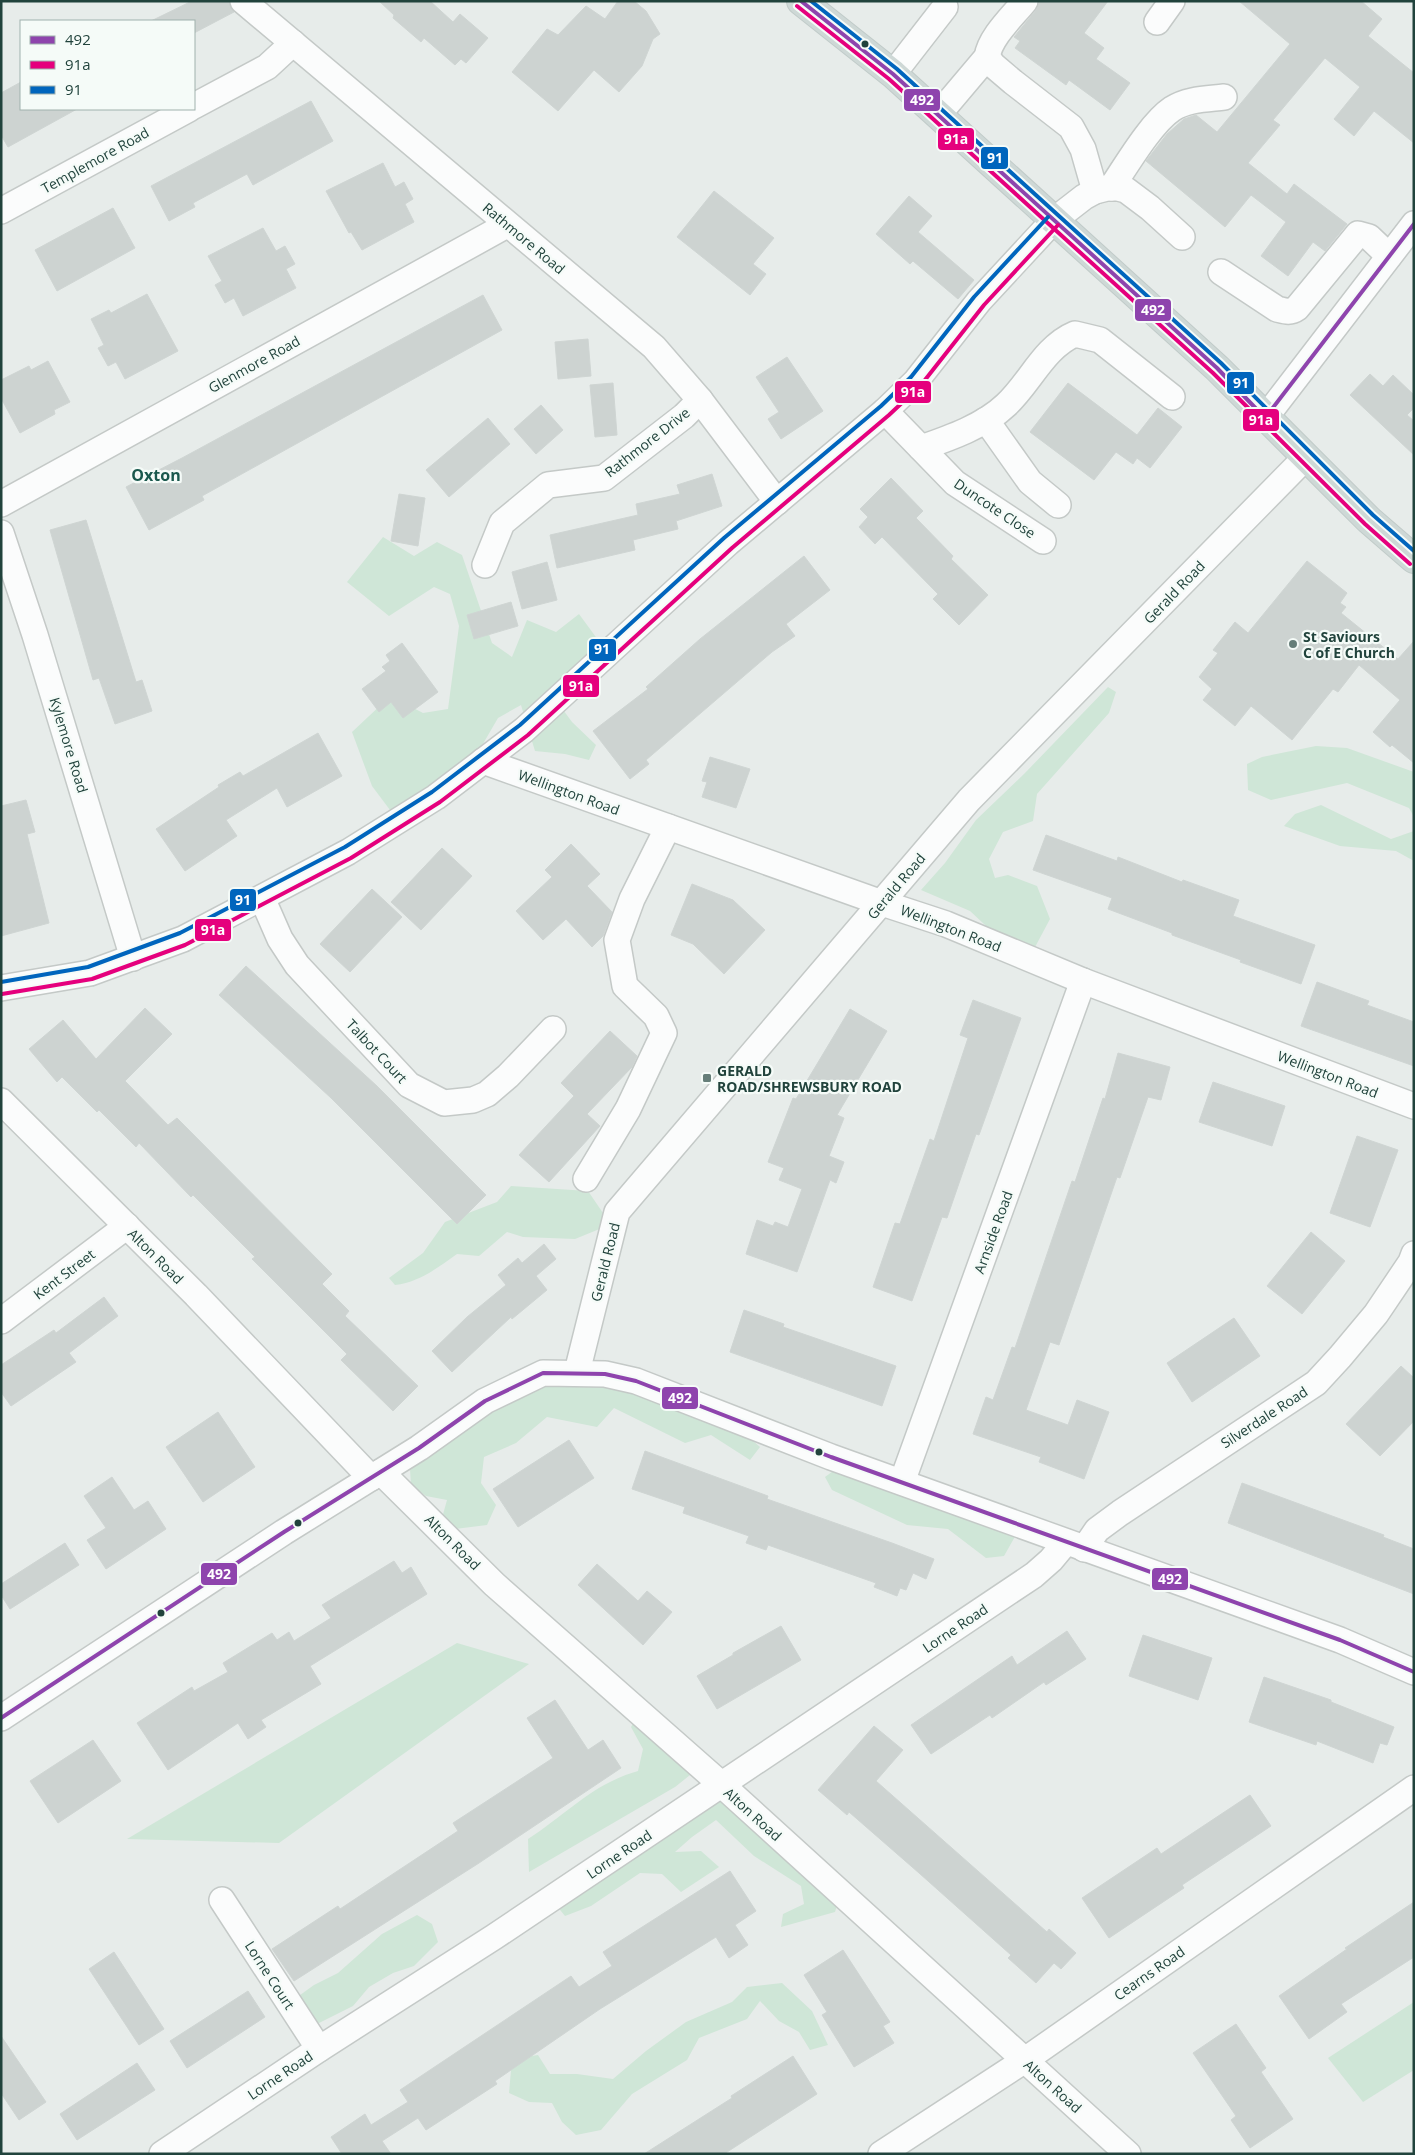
<svg xmlns="http://www.w3.org/2000/svg" width="1415" height="2155" viewBox="0 0 1415 2155" font-family="'Open Sans',sans-serif">
	<rect width="100%" height="100%" fill="#e7ecea"/>
	<g fill="#cfe6d7">
		<path d="M383,537L414,556L437,542L462,555L492,643L512,657L527,620L556,632L579,614L601,644L561,707L572,722L596,745L589,760L565,754L535,751L521,705L498,718L480,749L444,774L414,806L390,810L372,786L352,732L384,702L398,700L423,713L448,709L459,626L450,594L434,587L389,616L347,582Z"/>
		<path d="M1108,687L1116,692L1109,713L1037,794L1033,821L1003,832L989,859L995,878L1008,875L1037,886L1050,919L1034,949L999,938L970,911L921,890L945,863L976,820L1025,773Z"/>
		<path d="M1316,746L1347,748L1414,772V817L1409,808L1347,783L1271,800L1248,790L1247,764L1262,757Z"/>
		<path d="M1321,805L1391,839L1414,831V861L1396,851L1340,846L1284,826L1295,814Z"/>
		<path d="M511,1186L588,1191L603,1213L602,1228L575,1239L523,1237L507,1232L479,1256L457,1254C437,1268 420,1282 395,1285L389,1278L423,1253L445,1222L497,1202Z"/>
		<path d="M589,1378L712,1405L760,1447L750,1460L711,1435L685,1443L614,1408L597,1427L547,1417L516,1443L484,1457L481,1483L496,1505L487,1525L455,1529L442,1518L447,1500L426,1496L411,1485L410,1469L515,1391Z"/>
		<path d="M840,1466L1017,1533L1004,1556L986,1558L948,1529L907,1525L832,1490L825,1477Z"/>
		<path d="M457,1643L529,1664L279,1843L127,1839Z"/>
		<path d="M636,1719L695,1771L675,1787L529,1872L528,1839C567,1814 592,1784 638,1771L643,1749L631,1727Z"/>
		<path d="M720,1795L839,1899L835,1912L781,1927L783,1914L804,1904L801,1886L754,1856L716,1820L692,1837L675,1852L701,1851L719,1867L681,1892L662,1874L640,1873L591,1906L565,1916L556,1905Z"/>
		<path d="M417,1915L432,1924L438,1942L414,1966L393,1973L369,1987L353,2006L311,2027L296,1998L314,1985L338,1973L382,1934Z"/>
		<path d="M782,1983L812,2011L828,2045L810,2050L799,2032L779,2021L760,2001L747,2019L699,2038L687,2060L632,2094L601,2130L576,2135L562,2122L552,2103L529,2102L509,2093L512,2059L538,2055L550,2074H577L613,2079L646,2051L686,2022L732,2002L747,1987Z"/>
		<path d="M1414,2002V2070L1363,2102L1328,2058Z"/>
	</g>
	<g fill="#cdd3d1" stroke="#cfd5d3">
		<path d="M192,1H229L234,12L194,33V21H151Z"/>
		<path d="M379,1H430L453,22L460,14L488,38L466,63L461,59L455,65L424,38L421,42L393,18L394,15Z"/>
		<path d="M618,1H634L646,11L660,34L653,39L642,66L619,92L594,70L558,111L512,72L547,29L558,35L586,6L605,19Z"/>
		<path d="M1040,1H1108L1084,33L1104,48L1096,59L1130,83L1110,110L1069,80L1066,85L1015,48L1020,41L1014,37L1036,10Z"/>
		<path d="M1239,1H1361L1382,19L1368,36L1414,73V143L1374,111L1354,136L1334,119L1360,87L1325,58L1273,120L1280,125L1248,163L1287,194L1294,184L1347,224L1325,251L1313,242L1288,276L1261,256L1286,222L1251,195L1225,227L1146,161L1167,134L1184,119L1196,115L1217,132L1290,44Z"/>
		<path d="M21,82V109H77L8,147L1,135V93Z"/>
		<path d="M311,101L333,141L253,185L247,174L193,203L195,207L169,221L151,186Z"/>
		<path d="M383,163L395,187L404,182L413,199L405,204L414,222L362,250L351,232L349,233L326,191Z"/>
		<path d="M714,191L774,238L753,264L766,274L750,295L677,237Z"/>
		<path d="M909,196L932,216L918,232L974,280L958,299L913,261L910,264L876,234Z"/>
		<path d="M113,208L135,248L57,291L35,250Z"/>
		<path d="M263,228L276,251L285,246L295,264L286,269L296,288L243,316L234,298L225,303L215,285L222,281L208,256Z"/>
		<path d="M147,294L178,351L125,379L116,362L108,366L98,348L104,345L91,319L109,310L111,313Z"/>
		<path d="M483,295L502,330L202,496L204,500L149,530L126,487L182,458Z"/>
		<path d="M588,339L591,376L558,379L555,342Z"/>
		<path d="M787,357L823,411L781,439L768,419L779,412L756,377Z"/>
		<path d="M48,361L70,402L54,410L55,414L20,433L1,398V380L29,366L31,370Z"/>
		<path d="M1370,374L1383,386L1393,375L1414,395V408L1407,415L1414,421V455L1350,395Z"/>
		<path d="M613,383L617,435L595,437L590,385Z"/>
		<path d="M1068,383L1137,435L1158,408L1182,427L1150,468L1137,458L1133,464L1116,452L1094,480L1030,432Z"/>
		<path d="M541,405L563,430L536,454L514,429Z"/>
		<path d="M488,418L510,444L449,497L426,470Z"/>
		<path d="M712,474L722,506L676,521L678,529L633,540L635,550L557,568L550,535L638,515L636,504L680,494L677,485Z"/>
		<path d="M891,478L923,511L916,518L953,556L951,559L988,595L959,625L933,599L938,594L882,537L875,544L859,527L868,517L860,509Z"/>
		<path d="M399,494L425,498L418,546L391,541Z"/>
		<path d="M86,520L136,682L142,680L152,711L115,724L99,678L93,680L50,530Z"/>
		<path d="M804,556L830,590L786,624L795,636L772,652L646,760L649,764L630,779L593,731L648,689L646,687L700,639Z"/>
		<path d="M1307,561L1347,593L1340,603L1346,607L1341,613L1398,659L1414,641V763L1392,745L1390,747L1373,732L1400,700L1359,665L1338,692L1333,689L1292,740L1251,706L1235,726L1203,700L1212,689L1199,677L1218,653L1213,650L1235,622L1248,633Z"/>
		<path d="M547,562L557,600L522,609L512,572Z"/>
		<path d="M511,602L518,626L474,639L467,615Z"/>
		<path d="M402,643L438,692L403,718L391,702L379,712L362,689L386,671L382,667L390,661L386,655Z"/>
		<path d="M318,733L342,776L287,807L277,788L226,820L237,836L185,871L156,829L219,787L218,785L240,772L243,776Z"/>
		<path d="M710,757L750,769L736,808L702,797L707,782L702,781Z"/>
		<path d="M26,800L35,832L27,834L49,923L1,936V806Z"/>
		<path d="M1046,835L1117,861L1118,857L1182,882L1183,880L1239,900L1233,916L1315,945L1301,984L1240,962L1241,960L1172,935V933L1108,909L1112,898L1033,870Z"/>
		<path d="M571,844L600,874L587,886L612,912L603,936L592,947L566,919L543,940L516,911L552,877L545,870Z"/>
		<path d="M442,848L472,876L421,930L391,902Z"/>
		<path d="M692,884L733,900L765,930L724,974L693,944L671,935Z"/>
		<path d="M372,889L402,917L350,972L320,944Z"/>
		<path d="M246,966L377,1086L486,1195L457,1224L331,1098L219,995Z"/>
		<path d="M1317,982L1369,1001L1367,1005L1414,1022V1066L1301,1026Z"/>
		<path d="M973,1000L1021,1018L979,1135L976,1134L947,1218L942,1217L912,1301L873,1287L895,1223L900,1224L930,1139L934,1141L968,1038L960,1035Z"/>
		<path d="M145,1008L172,1034L125,1081L168,1125L177,1118L332,1274L322,1284L349,1311L345,1316L418,1386L393,1411L341,1360L347,1354L252,1259L255,1257L193,1195L191,1197L139,1143L136,1147L99,1110L97,1112L62,1077L57,1082L29,1049L63,1020L96,1059Z"/>
		<path d="M850,1009L887,1031L837,1115L844,1118L829,1156L844,1162L836,1183L830,1180L797,1272L746,1254L757,1220L773,1226L775,1222L788,1227L802,1189L779,1180L784,1168L768,1162L793,1098L796,1099Z"/>
		<path d="M610,1031L637,1056L632,1067L587,1114L600,1126L549,1182L519,1155L574,1096L561,1083Z"/>
		<path d="M1118,1053L1170,1067L1161,1100L1148,1097L1120,1178L1117,1177L1059,1345L1050,1342L1026,1410L1068,1425L1077,1400L1109,1412L1084,1479L1039,1462L1041,1457L973,1434L986,1397L993,1400L1012,1347L1015,1348L1072,1181L1075,1182L1103,1098L1105,1099Z"/>
		<path d="M1213,1082L1285,1106L1272,1146L1199,1122Z"/>
		<path d="M1357,1136L1398,1150L1370,1227L1330,1213Z"/>
		<path d="M1311,1232L1345,1261L1302,1314L1267,1286Z"/>
		<path d="M544,1244L556,1259L536,1276L547,1290L512,1319L511,1317L452,1372L432,1351L467,1317L506,1285L498,1275L518,1258L522,1263Z"/>
		<path d="M104,1297L118,1316L69,1353L76,1362L11,1406L1,1392V1365L54,1330L56,1333Z"/>
		<path d="M744,1310L784,1324L783,1327L896,1366L882,1406L730,1352Z"/>
		<path d="M1234,1318L1260,1356L1192,1402L1167,1363Z"/>
		<path d="M1401,1366L1414,1378V1421L1380,1456L1346,1424Z"/>
		<path d="M218,1412L255,1467L203,1502L166,1447Z"/>
		<path d="M569,1440L594,1478L518,1527L493,1489Z"/>
		<path d="M645,1451L768,1496L767,1499L892,1543L934,1559L926,1579L913,1573L906,1590L900,1588L897,1596L874,1587L876,1583L768,1545L766,1550L746,1543L749,1536L683,1513L685,1507L632,1489Z"/>
		<path d="M112,1477L134,1510L148,1501L166,1529L106,1569L87,1540L106,1528L84,1496Z"/>
		<path d="M1242,1483L1384,1535L1383,1537L1414,1549V1594L1228,1523Z"/>
		<path d="M65,1543L79,1565L10,1609L1,1595V1584Z"/>
		<path d="M394,1561L402,1573L411,1567L427,1594L310,1666L321,1684L261,1720L266,1727L248,1739L238,1723L168,1770L137,1723L192,1687L194,1691L228,1672L223,1663L272,1633L277,1640L289,1632L294,1641L331,1618L322,1605Z"/>
		<path d="M597,1564L638,1601L647,1591L672,1612L643,1645L578,1585Z"/>
		<path d="M781,1626L801,1660L717,1709L697,1676L733,1655V1653Z"/>
		<path d="M1067,1631L1086,1659L1046,1685L1044,1682L992,1718L990,1715L931,1754L911,1725L1012,1656L1017,1665Z"/>
		<path d="M1143,1635L1212,1658L1198,1700L1129,1676Z"/>
		<path d="M1264,1677L1331,1700V1702L1394,1727L1387,1745L1380,1743L1373,1763L1317,1741L1316,1745L1249,1722Z"/>
		<path d="M555,1700L588,1750L603,1740L621,1768L479,1863L294,1981L272,1949L338,1906L340,1909L458,1831L453,1823L553,1758L527,1718Z"/>
		<path d="M874,1726L903,1750L876,1781L1047,1932L1049,1929L1076,1953L1061,1969L1054,1963L1036,1983L1008,1958L1011,1955L919,1873L849,1812L847,1815L818,1790Z"/>
		<path d="M93,1740L121,1781L58,1823L30,1781Z"/>
		<path d="M1250,1795L1271,1826L1182,1885L1184,1888L1109,1938L1082,1898L1157,1848L1161,1854Z"/>
		<path d="M730,1871L756,1911L735,1925L748,1945L729,1958L716,1937L600,2009L495,2081L497,2084L426,2130L418,2118L382,2141L391,2154H342L331,2137L365,2114L371,2125L408,2102L400,2090L571,1976L579,1987L612,1966L603,1952Z"/>
		<path d="M1414,1902V1957L1341,2004L1347,2012L1309,2039L1279,1996L1347,1949L1345,1948Z"/>
		<path d="M843,1950L890,2022L883,2026L894,2043L854,2067L822,2015L827,2012L804,1975Z"/>
		<path d="M114,1952L164,2029L139,2045L89,1969Z"/>
		<path d="M248,1991L265,2017L187,2068L170,2041Z"/>
		<path d="M1236,2024L1266,2068L1261,2072L1293,2119L1250,2148L1231,2120L1236,2116L1193,2053Z"/>
		<path d="M1,2036L46,2102L19,2120L1,2093Z"/>
		<path d="M793,2056L817,2094L724,2154H644L732,2098L731,2096Z"/>
		<path d="M137,2063L155,2090L77,2140L60,2114Z"/>
	</g>
	<g fill="none" stroke-linecap="round" stroke-linejoin="round">
		<g stroke="#c4c9c7" stroke-width="28">
			<g id="minor">
				<path d="M243,1L654,347L700,400L777,502"/>
				<path d="M1157,22L1172,1"/>
				<path d="M987,57L993,65L1013,82L1071,127L1083,149L1095,191"/>
				<path d="M893,74L945,7"/>
				<path d="M194,106L267,67L293,43"/>
				<path d="M938,115L987,57C990,37 1012,17 1025,1"/>
				<path d="M1111,188C1126,166 1151,123 1172,109C1187,99 1207,99 1224,97"/>
				<path d="M1,211L189,109"/>
				<path d="M1221,272L1277,309C1285,311 1290,313 1297,308L1358,234L1369,237L1389,256"/>
				<path d="M885,411L955,483L1043,541"/>
				<path d="M1265,418L1414,224"/>
				<path d="M986,420L1030,482L1058,505"/>
				<path d="M921,448C950,438 984,426 1006,405C1030,383 1044,347 1075,334L1100,340L1172,397"/>
				<path d="M1,504L507,225"/>
				<path d="M1,533L35,635L133,958"/>
				<path d="M485,565L502,523L548,485L604,478L684,416L700,400"/>
				<path d="M483,761L882,903L946,924L1083,981L1414,1106"/>
				<path d="M262,898L280,939L297,965L409,1085L444,1103L473,1100L487,1094L508,1076L553,1029"/>
				<path d="M1,988L90,973L183,939L348,852L436,797L524,730L728,543L885,411L916,381L979,301L1053,221L1084,197L1095,191L1107,188H1118L1126,190L1150,208L1182,237"/>
				<path d="M1,1101L196,1295L371,1478"/>
				<path d="M586,1179L628,1109L664,1033L656,1016L625,986L617,940L632,899L668,827"/>
				<path d="M1,1321L127,1226"/>
				<path d="M577,1372L617,1212L969,800L1306,457"/>
				<path d="M381,1472L494,1584L722,1785L1128,2154"/>
				<path d="M902,1482L1083,981"/>
				<path d="M1084,1549L1097,1530L1120,1513L1316,1383L1340,1357L1376,1314L1411,1262L1414,1254"/>
				<path d="M1,1718L284,1532L419,1448L485,1401L543,1373L605,1374L636,1381L831,1457L1340,1640L1414,1672"/>
				<path d="M222,1900L319,2049"/>
				<path d="M162,2154L319,2049L494,1937L1034,1575L1051,1560L1066,1542"/>
				<path d="M881,2154L1025,2060L1414,1788"/>
			</g>
		</g>
		<g stroke="#c1cbc9" stroke-width="30">
			<path id="major" d="M801,1L893,74L1217,368L1369,520L1414,559"/>
		</g>
		<use href="#minor" stroke="#fbfcfc" stroke-width="25"/>
		<use href="#major" stroke="#ced8d6" stroke-width="28"/>
		<g stroke="#f5fbf8" stroke-width="8">
			<g id="bus-1">
				<path d="M801,1L893,74L1217,368L1265,418"/>
				<path d="M1265,418L1414,224"/>
				<path d="M1,1718L284,1532L419,1448L485,1401L543,1373L605,1374L636,1381L831,1457L1340,1640L1414,1672"/>
			</g>
		</g>
		<g stroke="#f5fbf8" stroke-width="8">
			<g id="bus-2">
				<path d="M797,6L889,79L1213,373L1365,524L1410,564"/>
				<path d="M2,994L92,979L185,945L351,858L440,802L528,735L732,548L889,415L921,385L984,305L1058,225"/>
			</g>
		</g>
		<g stroke="#f5fbf8" stroke-width="8">
			<g id="bus-3">
				<path d="M811,1L897,69L1221,363L1373,515L1414,551"/>
				<path d="M1,982L88,967L180,933L345,847L432,792L520,725L724,538L881,406L911,377L974,297L1048,217"/>
			</g>
		</g>
		<use href="#bus-1" stroke="#8e44ad" stroke-width="4"/>
		<use href="#bus-2" stroke="#e5007d" stroke-width="4"/>
		<use href="#bus-3" stroke="#0065bd" stroke-width="4"/>
	</g>
	<g fill="#21433c" stroke="#f5fbf8" stroke-width="2">
		<circle cx="865" cy="44" r="4.5"/>
		<circle cx="819" cy="1452" r="4.5"/>
		<circle cx="298" cy="1523" r="4.5"/>
		<circle cx="161" cy="1613" r="4.5"/>
	</g>
	<g fill="#667e79" stroke="#f5fbf8" stroke-width="2">
		<circle cx="1293" cy="644" r="5"/>
		<rect x="702" y="1073" width="10" height="10" rx="2.5"/>
	</g>
	<g text-anchor="middle" dominant-baseline="central" stroke-width="4.5" stroke-linejoin="round" paint-order="stroke">
		<g font-size="14" fill="#21433c" stroke="#f5fbf8">
			<text transform="translate(95 160) rotate(-29)">Templemore Road</text>
			<text transform="translate(524 238) rotate(40)">Rathmore Road</text>
			<text transform="translate(254 364) rotate(-29)">Glenmore Road</text>
			<text transform="translate(647 442) rotate(-38)">Rathmore Drive</text>
			<text transform="translate(995 508) rotate(34)">Duncote Close</text>
			<text transform="translate(1174 592) rotate(-46)">Gerald Road</text>
			<text transform="translate(69 745) rotate(73)">Kylemore Road</text>
			<text transform="translate(569 792) rotate(20)">Wellington Road</text>
			<text transform="translate(896 886) rotate(-50)">Gerald Road</text>
			<text transform="translate(951 928) rotate(21)">Wellington Road</text>
			<text transform="translate(377 1051) rotate(47)">Talbot Court</text>
			<text transform="translate(1328 1074) rotate(21)">Wellington Road</text>
			<text transform="translate(993 1232) rotate(-70)">Arnside Road</text>
			<text transform="translate(156 1256) rotate(45)">Alton Road</text>
			<text transform="translate(605 1262) rotate(-76)">Gerald Road</text>
			<text transform="translate(64 1274) rotate(-37)">Kent Street</text>
			<text transform="translate(1264 1417) rotate(-33)">Silverdale Road</text>
			<text transform="translate(453 1542) rotate(45)">Alton Road</text>
			<text transform="translate(955 1628) rotate(-34)">Lorne Road</text>
			<text transform="translate(753 1814) rotate(42)">Alton Road</text>
			<text transform="translate(619 1854) rotate(-34)">Lorne Road</text>
			<text transform="translate(1149 1973) rotate(-35)">Cearns Road</text>
			<text transform="translate(270 1975) rotate(57)">Lorne Court</text>
			<text transform="translate(280 2075) rotate(-34)">Lorne Road</text>
			<text transform="translate(1053 2086) rotate(42)">Alton Road</text>
		</g>
		<g font-size="14" font-weight="bold" fill="#21433c" stroke="#f5fbf8" text-anchor="start">
			<text x="1303" y="636">St Saviours<tspan x="1303" dy="16">C of E Church</tspan></text>
			<text x="717" y="1070">GERALD<tspan x="717" dy="16">ROAD/SHREWSBURY ROAD</tspan></text>
		</g>
		<g font-size="16" font-weight="bold" fill="#1a584d" stroke="#f5fbf8">
			<text x="156" y="475">Oxton</text>
		</g>
	</g>
	<g stroke="#f5fbf8" stroke-width="2">
		<rect x="903" y="88" width="38" height="24" rx="5" fill="#8e44ad"/>
		<rect x="937" y="127" width="38" height="24" rx="5" fill="#e5007d"/>
		<rect x="980" y="146" width="29" height="24" rx="5" fill="#0065bd"/>
		<rect x="1134" y="298" width="38" height="24" rx="5" fill="#8e44ad"/>
		<rect x="1226" y="371" width="29" height="24" rx="5" fill="#0065bd"/>
		<rect x="894" y="380" width="38" height="24" rx="5" fill="#e5007d"/>
		<rect x="1242" y="408" width="38" height="24" rx="5" fill="#e5007d"/>
		<rect x="588" y="638" width="29" height="24" rx="5" fill="#0065bd"/>
		<rect x="562" y="674" width="38" height="24" rx="5" fill="#e5007d"/>
		<rect x="229" y="888" width="28" height="24" rx="5" fill="#0065bd"/>
		<rect x="194" y="918" width="38" height="24" rx="5" fill="#e5007d"/>
		<rect x="661" y="1386" width="38" height="24" rx="5" fill="#8e44ad"/>
		<rect x="200" y="1562" width="38" height="24" rx="5" fill="#8e44ad"/>
		<rect x="1151" y="1567" width="38" height="24" rx="5" fill="#8e44ad"/>
	</g>
	<g font-size="14" text-anchor="middle" font-weight="bold" fill="#fff">
		<text x="922" y="105">492</text>
		<text x="956" y="144">91a</text>
		<text x="995" y="163">91</text>
		<text x="1153" y="315">492</text>
		<text x="1241" y="388">91</text>
		<text x="913" y="397">91a</text>
		<text x="1261" y="425">91a</text>
		<text x="602" y="654">91</text>
		<text x="581" y="691">91a</text>
		<text x="243" y="905">91</text>
		<text x="213" y="935">91a</text>
		<text x="680" y="1403">492</text>
		<text x="219" y="1579">492</text>
		<text x="1170" y="1584">492</text>
	</g>
	<rect width="1415" height="2155" fill="none" stroke="#21433c" stroke-width="5"/>
	<rect x="20" y="20" width="175" height="90" fill="#f5fbf8" stroke="#a0b1ad"/>
	<rect x="30" y="36" width="25" height="8" fill="#8e44ad" stroke="#a0b1ad"/>
	<text x="65" y="45" font-size="15" fill="#21433c">492</text>
	<rect x="30" y="61" width="25" height="8" fill="#e5007d" stroke="#a0b1ad"/>
	<text x="65" y="70" font-size="15" fill="#21433c">91a</text>
	<rect x="30" y="86" width="25" height="8" fill="#0065bd" stroke="#a0b1ad"/>
	<text x="65" y="95" font-size="15" fill="#21433c">91</text>
</svg>
